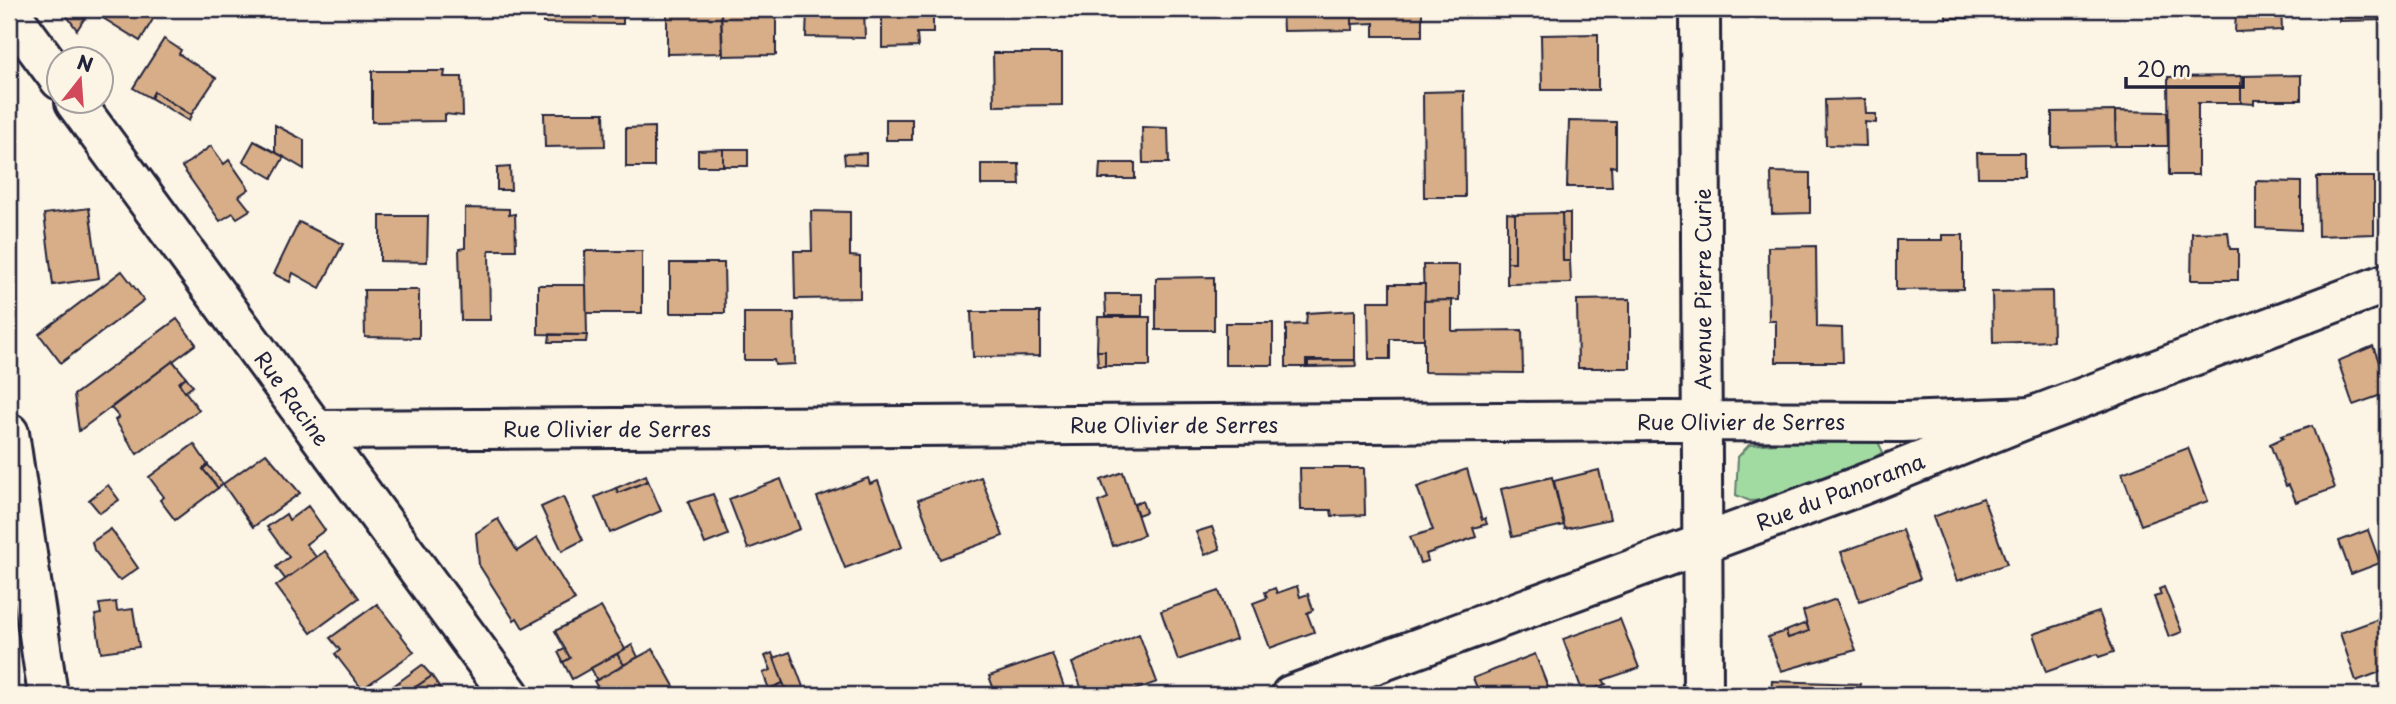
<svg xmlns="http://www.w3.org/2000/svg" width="2396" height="704" viewBox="0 0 2396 704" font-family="'Playpen Sans',sans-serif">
	<rect width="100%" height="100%" fill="#fcf5e5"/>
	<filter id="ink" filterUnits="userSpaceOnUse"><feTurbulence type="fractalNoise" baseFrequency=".0143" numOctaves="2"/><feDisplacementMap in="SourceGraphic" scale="14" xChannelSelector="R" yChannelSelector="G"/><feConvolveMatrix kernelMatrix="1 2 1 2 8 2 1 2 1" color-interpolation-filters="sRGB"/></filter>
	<g filter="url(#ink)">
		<path fill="#a1dba1" stroke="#627e6e" stroke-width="2" d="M1875,436L1883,452L1875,457L1763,500L1750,501L1736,495L1738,457L1749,445Z"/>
		<g fill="#d7ae88" stroke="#22223b" stroke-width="2">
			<path d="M62,9H159L140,41L90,10L77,30Z"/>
			<path d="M543,9H623V24L543,23Z"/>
			<path d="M667,9H721L722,53L667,54Z"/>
			<path d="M721,9H776V55L723,56Z"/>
			<path d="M807,9H864L865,38L806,37Z"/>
			<path d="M882,9H933V33H917L918,47L882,48Z"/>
			<path d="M1227,9H1282V12L1227,13Z"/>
			<path d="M1282,9H1352L1353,30L1283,31Z"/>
			<path d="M1352,9H1422V36H1374V23L1352,24Z"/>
			<path d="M1946,9H1971L1970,18H1946Z"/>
			<path d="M2080,9H2148V12L2080,13Z"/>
			<path d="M2196,9H2281L2282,30L2235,32L2236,11L2196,13Z"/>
			<path d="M2339,9H2387V20L2339,21Z"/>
			<path d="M1598,34V90H1542L1541,35Z"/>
			<path d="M164,39L181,50L179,54L216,78L191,115L154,92L151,98L133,88Z"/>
			<path d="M993,53H1062V105L994,106Z"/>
			<path d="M372,71H445L444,77H462L463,116L445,114V121L372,122Z"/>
			<path d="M2301,75V100H2254V104L2241,103V76Z"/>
			<path d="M2241,76V103H2198V175H2169L2168,77Z"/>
			<path d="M1464,91L1465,197H1424L1423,92Z"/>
			<path d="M154,92L191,115L189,121L151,98Z"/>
			<path d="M1865,99L1866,114H1876V123L1865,122L1866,146L1826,145L1825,100Z"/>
			<path d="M2115,111L2116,146L2052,147V112Z"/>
			<path d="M2115,111L2167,112L2168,146H2116Z"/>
			<path d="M544,113H604L605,146L545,147Z"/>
			<rect x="886" y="119" width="26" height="21"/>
			<path d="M1569,121L1616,122V167L1611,166L1612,187H1567Z"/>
			<path d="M275,125L304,140V169L275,152Z"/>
			<path d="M654,127V167H626V128Z"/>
			<path d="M1142,127L1168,128L1169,163H1143Z"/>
			<path d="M254,141L284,157L272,178L243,161Z"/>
			<path d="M211,146L224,164L229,160L249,189L239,196L250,210L237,218L233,213L220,221L182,167Z"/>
			<path d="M723,149V166H698V150Z"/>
			<rect x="723" y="149" width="25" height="17"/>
			<path d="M866,153V165L845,164L844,154Z"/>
			<path d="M1977,153H2024V177H1978Z"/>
			<path d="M1100,163H1135V179H1099Z"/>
			<path d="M981,164H1019L1020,185H981Z"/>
			<path d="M510,167L511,190H497V168Z"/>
			<path d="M1771,172L1810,173V213L1772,214Z"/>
			<path d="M2317,177H2374V234L2318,236Z"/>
			<path d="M2256,181L2301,182V230L2256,228Z"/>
			<path d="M89,208L99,278L53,285L44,214Z"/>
			<path d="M465,208L509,209V215L515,214L516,250H489L490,320H461L459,249L465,248Z"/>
			<path d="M811,211L850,212V256L860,257V298L795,299L794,251H812Z"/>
			<path d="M1507,213L1515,214V262H1507Z"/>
			<path d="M1562,213H1570V261H1563Z"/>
			<path d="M1562,213L1563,261H1570L1571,283L1507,284V262H1515V214Z"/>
			<path d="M380,216H428L427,262L380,261Z"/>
			<path d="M299,222L343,244L320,288L293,273L290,282L274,274Z"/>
			<path d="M2228,232L2230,249H2238V280H2191L2192,233Z"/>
			<path d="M1942,235H1963V289L1896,290V240H1942Z"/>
			<path d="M1816,246L1817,327L1842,328L1843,362H1776V321H1769L1768,247Z"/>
			<path d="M585,251H642V313H586Z"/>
			<path d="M670,263H724L725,313H670Z"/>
			<path d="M1423,265H1459V300L1424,301Z"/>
			<path d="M122,271L144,300L61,363L39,334Z"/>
			<path d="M1214,277V330H1156V278Z"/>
			<path d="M1390,284H1425L1424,339H1390V359H1369L1368,301H1390Z"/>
			<path d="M538,285H586L587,335L538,334Z"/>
			<path d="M364,290H419V338L365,337Z"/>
			<path d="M2052,291L2053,341L1993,343L1992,292Z"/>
			<path d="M1105,294H1142V316H1106Z"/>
			<path d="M1630,299V368H1578L1577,300Z"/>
			<path d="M1452,300V331L1522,330L1523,373L1424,372V301Z"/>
			<path d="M1355,310V360H1306V367H1286V325L1306,324L1307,313Z"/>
			<path d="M971,312H1040V356L973,357Z"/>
			<path d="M744,313H794L795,364L775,365L774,360H744Z"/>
			<path d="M1098,317H1150V366H1105V351H1097Z"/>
			<path d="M177,319L196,344L79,431L74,395Z"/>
			<rect x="1225" y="323" width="48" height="42"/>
			<path d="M550,335H587L586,342H549Z"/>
			<path d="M2373,346L2387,383V393L2353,405L2338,361Z"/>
			<path d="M1097,351H1105V366H1098Z"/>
			<path d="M1355,360L1356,366L1308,367V361Z"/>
			<path d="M173,361L186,377L179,383L199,410L137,454L115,420L119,417L111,408Z"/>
			<path d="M186,377L193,386L185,392L179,383Z"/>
			<path d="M2312,426L2335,488L2296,502L2289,485L2286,486L2270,444L2283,438L2281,436Z"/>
			<path d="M194,444L208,465L203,469L218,488L175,520L160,500L164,497L149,477Z"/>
			<path d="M2188,448L2208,501L2141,525L2122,473Z"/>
			<path d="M266,453L300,493L253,527L223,484Z"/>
			<path d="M208,465L223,484L218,488L203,469Z"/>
			<path d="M1300,468H1364L1365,515L1332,516L1331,510H1301Z"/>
			<path d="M1467,469L1482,520L1485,518L1487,524L1473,528L1476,537L1426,554L1428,561L1420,563L1410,537L1433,530L1417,487Z"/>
			<path d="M1599,470L1610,519L1565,529L1554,481Z"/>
			<path d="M1123,472L1144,535L1113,546L1098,502L1108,498L1101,480Z"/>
			<path d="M646,475L648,481L618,493L616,488Z"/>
			<path d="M981,477L1003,536L940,559L918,500Z"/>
			<path d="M1552,477L1564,525L1512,537L1501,489Z"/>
			<path d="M868,478L870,484L878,481L902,547L845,568L817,497Z"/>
			<path d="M781,479L800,529L748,549L729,499Z"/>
			<path d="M648,481L661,511L610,533L595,497L616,488L618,493Z"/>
			<path d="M108,485L119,500L100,513L89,500Z"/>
			<path d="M713,494L728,535L705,544L688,502Z"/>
			<path d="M563,497L583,540L562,551L541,507Z"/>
			<path d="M1983,498L2007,564L1957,581L1933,517Z"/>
			<path d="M1142,501L1146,512L1138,515L1134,504Z"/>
			<path d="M308,506L325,530L306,544L316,557L286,580L276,567L289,557L267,527L286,514L289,520Z"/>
			<path d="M498,519L517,551L537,538L575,600L523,628L517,618L514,620L479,565L476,533Z"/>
			<path d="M1212,527L1220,549L1205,555L1196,532Z"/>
			<path d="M111,529L138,568L121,580L117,579L94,550L92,542Z"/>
			<path d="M1902,530L1920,579L1860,601L1841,552Z"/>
			<path d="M2368,530L2380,563L2351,574L2339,541Z"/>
			<path d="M325,551L359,598L311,633L276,586Z"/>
			<path d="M1297,586L1300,597L1308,594L1313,610L1307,613L1314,632L1270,648L1253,603L1267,598L1265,592L1275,588L1277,593Z"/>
			<path d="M2164,587L2182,632L2169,637L2154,597L2161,595L2159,589Z"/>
			<path d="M1219,591L1236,639L1178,660L1161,611Z"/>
			<path d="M1836,599L1856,650L1781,671L1768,637L1786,631L1788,638L1809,631L1803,611Z"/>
			<path d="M116,602L117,611L133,609L139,647L101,652L95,615L101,614L99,604Z"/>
			<path d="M377,604L414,652L362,689L335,654L340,650L330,638Z"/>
			<path d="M601,607L625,649L572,679L563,662L570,658L555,631Z"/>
			<path d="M2099,612L2114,652L2099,657L2097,654L2046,672L2033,634Z"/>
			<path d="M2387,616V674L2383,671L2356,681L2340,633Z"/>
			<path d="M1620,619L1639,668L1603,680L1606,684L1583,693L1563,639Z"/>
			<path d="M1806,623L1809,631L1788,638L1786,631Z"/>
			<path d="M1139,634L1157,682L1121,695H1084L1072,663Z"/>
			<path d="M632,645L638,657L624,665L617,654Z"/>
			<path d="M565,649L570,658L563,662L558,652Z"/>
			<path d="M653,649L679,695H602L594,681Z"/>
			<path d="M790,652L806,695H788L783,683L774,658Z"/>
			<path d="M772,653L783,683L769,689L763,673L771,670L765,656Z"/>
			<path d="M617,654L624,665L597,680L591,668Z"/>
			<path d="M1052,654L1067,695H996L989,676Z"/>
			<path d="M1535,654L1551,695H1480L1473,678Z"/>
			<path d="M422,665L432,676L404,695H381Z"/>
			<path d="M432,676L445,695H404Z"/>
			<path d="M1772,681L1860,684L1858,695H1771Z"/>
			<path d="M783,683L788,695H771L769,689Z"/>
		</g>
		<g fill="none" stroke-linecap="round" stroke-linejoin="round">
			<g stroke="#22223b" stroke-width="44">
				<g id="minor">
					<path d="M1700,9L1703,695"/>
					<path d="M9,11L60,80"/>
					<path d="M75,102L510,695"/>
					<path d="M316,430L1665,421L1902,422L2031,417"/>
					<path d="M9,433L48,695"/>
					<path d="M1291,695L1859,486L2031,417L2387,283"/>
				</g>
			</g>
			<use href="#minor" stroke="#fcf5e5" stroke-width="38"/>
		</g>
	</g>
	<g text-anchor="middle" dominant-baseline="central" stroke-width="6" stroke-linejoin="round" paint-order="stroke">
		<g font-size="21" fill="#22223b" stroke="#fcf5e5">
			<text transform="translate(1702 289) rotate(-90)">Avenue Pierre Curie</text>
			<text transform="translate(293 398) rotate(54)">Rue Racine</text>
			<text x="1741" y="421">Rue Olivier de Serres</text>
			<text x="1174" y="424">Rue Olivier de Serres</text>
			<text x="607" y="428">Rue Olivier de Serres</text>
			<text transform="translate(1840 491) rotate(-21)">Rue du Panorama</text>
		</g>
	</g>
	<rect width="2396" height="704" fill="none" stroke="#fcf5e5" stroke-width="35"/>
	<rect x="18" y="18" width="2361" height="669" fill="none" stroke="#22223b" stroke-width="2.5" filter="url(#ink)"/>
	<g transform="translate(80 80) rotate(17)"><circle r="33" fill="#fcf5e5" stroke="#a5a1a1" stroke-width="2"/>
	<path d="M0-5L12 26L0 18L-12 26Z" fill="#d1495b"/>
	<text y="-10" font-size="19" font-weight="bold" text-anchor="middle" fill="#22223b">N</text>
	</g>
	<path d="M2126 77v10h117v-10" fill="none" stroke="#22223b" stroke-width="3.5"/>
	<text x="2137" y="77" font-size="21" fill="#22223b" stroke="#fcf5e5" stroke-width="5" paint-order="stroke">20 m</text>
</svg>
